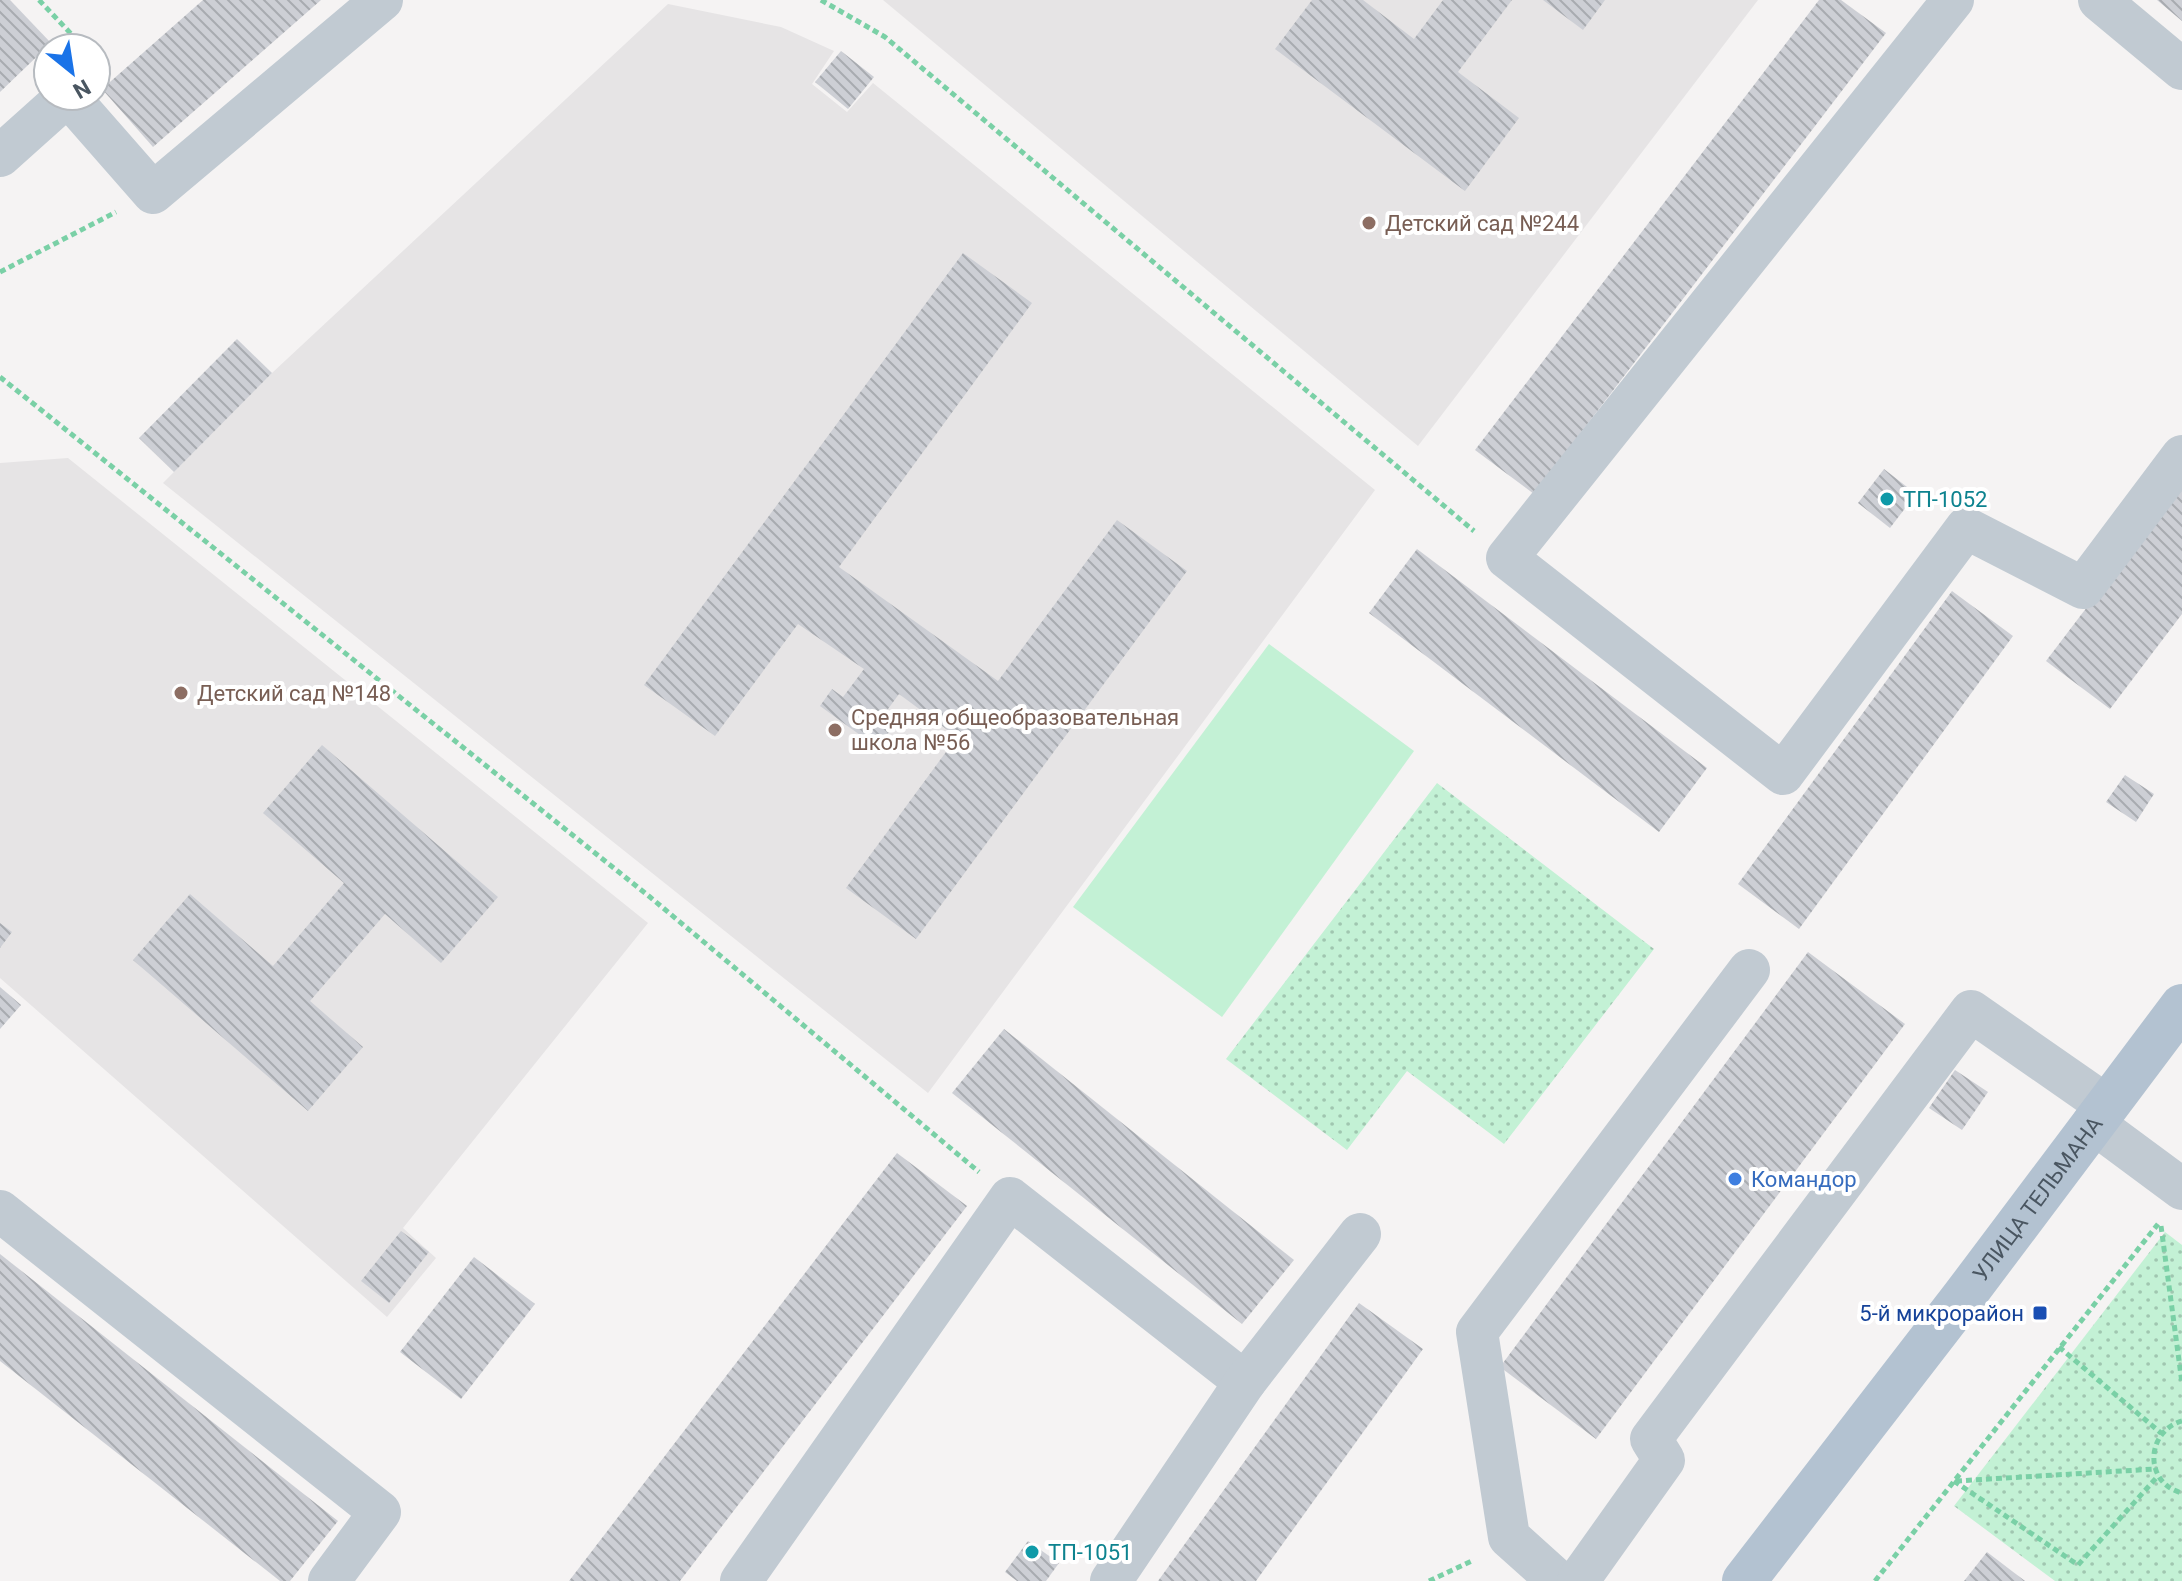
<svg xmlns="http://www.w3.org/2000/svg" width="2182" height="1581" viewBox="0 0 2182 1581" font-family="Roboto,sans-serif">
	<defs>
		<pattern id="park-dots" width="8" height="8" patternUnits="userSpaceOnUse" patternTransform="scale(2)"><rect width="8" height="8" fill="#c3f1d5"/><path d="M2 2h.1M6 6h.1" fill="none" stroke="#a0c6b0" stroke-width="1.8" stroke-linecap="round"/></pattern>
		<pattern id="building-back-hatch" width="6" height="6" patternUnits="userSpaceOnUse" patternTransform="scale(2)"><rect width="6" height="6" fill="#cdcfd5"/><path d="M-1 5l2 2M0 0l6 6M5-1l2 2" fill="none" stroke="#a8abb0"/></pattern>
	</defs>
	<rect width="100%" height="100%" fill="#f5f3f3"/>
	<g fill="#e6e4e5">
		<path d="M883,0H1758L1418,446Z"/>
		<path d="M668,4L781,27L834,51L812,84L847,112L873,83L1375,490L928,1093L163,483L272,373Z"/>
		<path d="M68,458L648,923L403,1228L436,1258L387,1317L0,978V463Z"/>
	</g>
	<path fill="#c3f1d5" d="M1269,644L1414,751L1222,1017L1073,907Z"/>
	<g fill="url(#park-dots)">
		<path d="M1437,783L1654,949L1504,1144L1407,1071L1347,1150L1226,1059Z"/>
		<path d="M2165,1232L2182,1245V1581H2055L1954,1506Z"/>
	</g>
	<g fill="url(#building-back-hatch)">
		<path d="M0,0H10L51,43L0,92Z"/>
		<path d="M203,0H321L153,147L102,89Z"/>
		<path d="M1312,0H1363L1414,39L1443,0H1512L1458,72L1519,118L1465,191L1275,49Z"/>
		<path d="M1543,0H1605L1583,30Z"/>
		<path d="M1819,0H1841L1886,33L1534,494L1475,450Z"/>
		<path d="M2157,0H2182V21Z"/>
		<path d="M841,51L874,77L848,109L815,82Z"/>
		<path d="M963,253L1032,303L839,567L998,681L1117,520L1187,571L916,939L846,888L957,737L899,694L880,720L891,729L878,748L820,706L832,689L843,697L864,669L798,624L715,736L644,685Z"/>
		<path d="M237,339L272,373L174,472L139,438Z"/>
		<path d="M1884,469L1916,494L1890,528L1858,503Z"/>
		<path d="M2182,482V614L2110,709L2046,661Z"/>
		<path d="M1417,549L1707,768L1659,832L1369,613Z"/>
		<path d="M1952,591L2013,636L1799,929L1738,884Z"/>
		<path d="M322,745L498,897L441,963L385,914L310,1001L363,1047L308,1111L133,960L190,894L273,966L344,883L263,813Z"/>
		<path d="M2125,775L2154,794L2136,822L2106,802Z"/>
		<path d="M0,923L12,932L0,948Z"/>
		<path d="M1808,952L1905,1024L1596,1439L1500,1367Z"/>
		<path d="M0,987L21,1005L0,1029Z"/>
		<path d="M1004,1029L1294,1260L1242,1324L952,1093Z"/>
		<path d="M1955,1070L1988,1092L1962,1130L1929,1108Z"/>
		<path d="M897,1153L967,1206L680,1581H569Z"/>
		<path d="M401,1231L429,1252L389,1303L361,1281Z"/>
		<path d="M0,1254L338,1521L290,1581H280L0,1361Z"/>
		<path d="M474,1257L535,1304L461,1399L400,1352Z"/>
		<path d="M1359,1303L1423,1349L1256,1581H1158Z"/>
		<path d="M1028,1541L1059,1563L1046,1581H1017L1005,1572Z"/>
		<path d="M1987,1552L2025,1581H1964Z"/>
	</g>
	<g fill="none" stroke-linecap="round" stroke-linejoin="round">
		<g stroke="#7ad0a6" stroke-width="5" stroke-dasharray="6 4" stroke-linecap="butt">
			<path d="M39,0L75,38L73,48"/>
			<path d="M821,0L885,37L1474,531"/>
			<path d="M0,272L116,212"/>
			<path d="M0,377L650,897L979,1172"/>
			<path d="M2161,1226L2182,1383"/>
			<path d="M2059,1347L2161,1433"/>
			<path d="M2182,1421C2146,1431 2143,1483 2182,1493"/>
			<path d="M1954,1481L2078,1565L2158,1476"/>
			<path d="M1956,1481L2155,1469"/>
			<path d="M1429,1581L1474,1560"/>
			<path d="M1875,1581L2158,1224"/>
		</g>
		<g stroke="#c1cad2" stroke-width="42">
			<path d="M1953,0L1507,558L1783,774L1966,528L2083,588L2182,456"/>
			<path d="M2099,0L2182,69"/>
			<path d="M68,96L153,193L382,0"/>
			<path d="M0,156L67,96"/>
			<path d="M2093,1123L2182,1189"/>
			<path d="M0,1211L380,1512L329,1581"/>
			<path d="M741,1581L1010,1198L1245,1382"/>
			<path d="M1111,1581L1245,1382L1360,1234"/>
			<path d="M1558,1581L1509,1537L1477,1332L1749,970"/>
			<path d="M1578,1581L1664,1460L1651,1439L1971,1011L2106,1105"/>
		</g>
		<path stroke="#b3c2d1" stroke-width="44" id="s1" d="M1744,1581L1964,1296L2182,1006"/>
	</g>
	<g fill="#8d6e63" stroke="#fff" stroke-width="3">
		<circle cx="1369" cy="223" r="8"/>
		<circle cx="181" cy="693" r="8"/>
		<circle cx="835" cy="730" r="8"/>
	</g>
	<g fill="#0f9aa8" stroke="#fff" stroke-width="3">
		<circle cx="1887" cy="499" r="8"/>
		<circle cx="1032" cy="1552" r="8"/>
	</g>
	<circle fill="#3f7fe0" stroke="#fff" stroke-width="3" cx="1735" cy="1179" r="8"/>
	<rect fill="#1a4fb4" stroke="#fff" stroke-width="3" x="2032" y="1305" width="16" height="16" rx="4"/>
	<g text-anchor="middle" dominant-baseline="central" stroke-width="8" stroke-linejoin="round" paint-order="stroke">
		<g font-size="22" fill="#785e54" stroke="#fff" text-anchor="start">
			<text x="1385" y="223">Детский сад №244</text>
			<text x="197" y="693">Детский сад №148</text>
			<text x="851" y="717">Средняя общеобразовательная<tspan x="851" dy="25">школа №56</tspan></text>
		</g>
		<g font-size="22" fill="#0d838f" stroke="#fff" text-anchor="start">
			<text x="1903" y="499">ТП-1052</text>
			<text x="1048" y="1552">ТП-1051</text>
		</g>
		<g font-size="22" fill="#366cbe" stroke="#fff" text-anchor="start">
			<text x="1751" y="1179">Командор</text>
		</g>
		<g font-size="22" fill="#4a5661" stroke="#fff">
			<text stroke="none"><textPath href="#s1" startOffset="482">УЛИЦА ТЕЛЬМАНА</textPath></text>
		</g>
		<g font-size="22" fill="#164399" stroke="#fff" text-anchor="end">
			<text x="2024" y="1313">5-й микрорайон</text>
		</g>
	</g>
	<g transform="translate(72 72) rotate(150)"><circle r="38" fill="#ffffff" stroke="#b7bbc0" stroke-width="2"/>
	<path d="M0-6L14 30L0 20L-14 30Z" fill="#1a73e8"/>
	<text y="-12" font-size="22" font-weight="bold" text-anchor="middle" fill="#4a5661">N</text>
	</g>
</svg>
